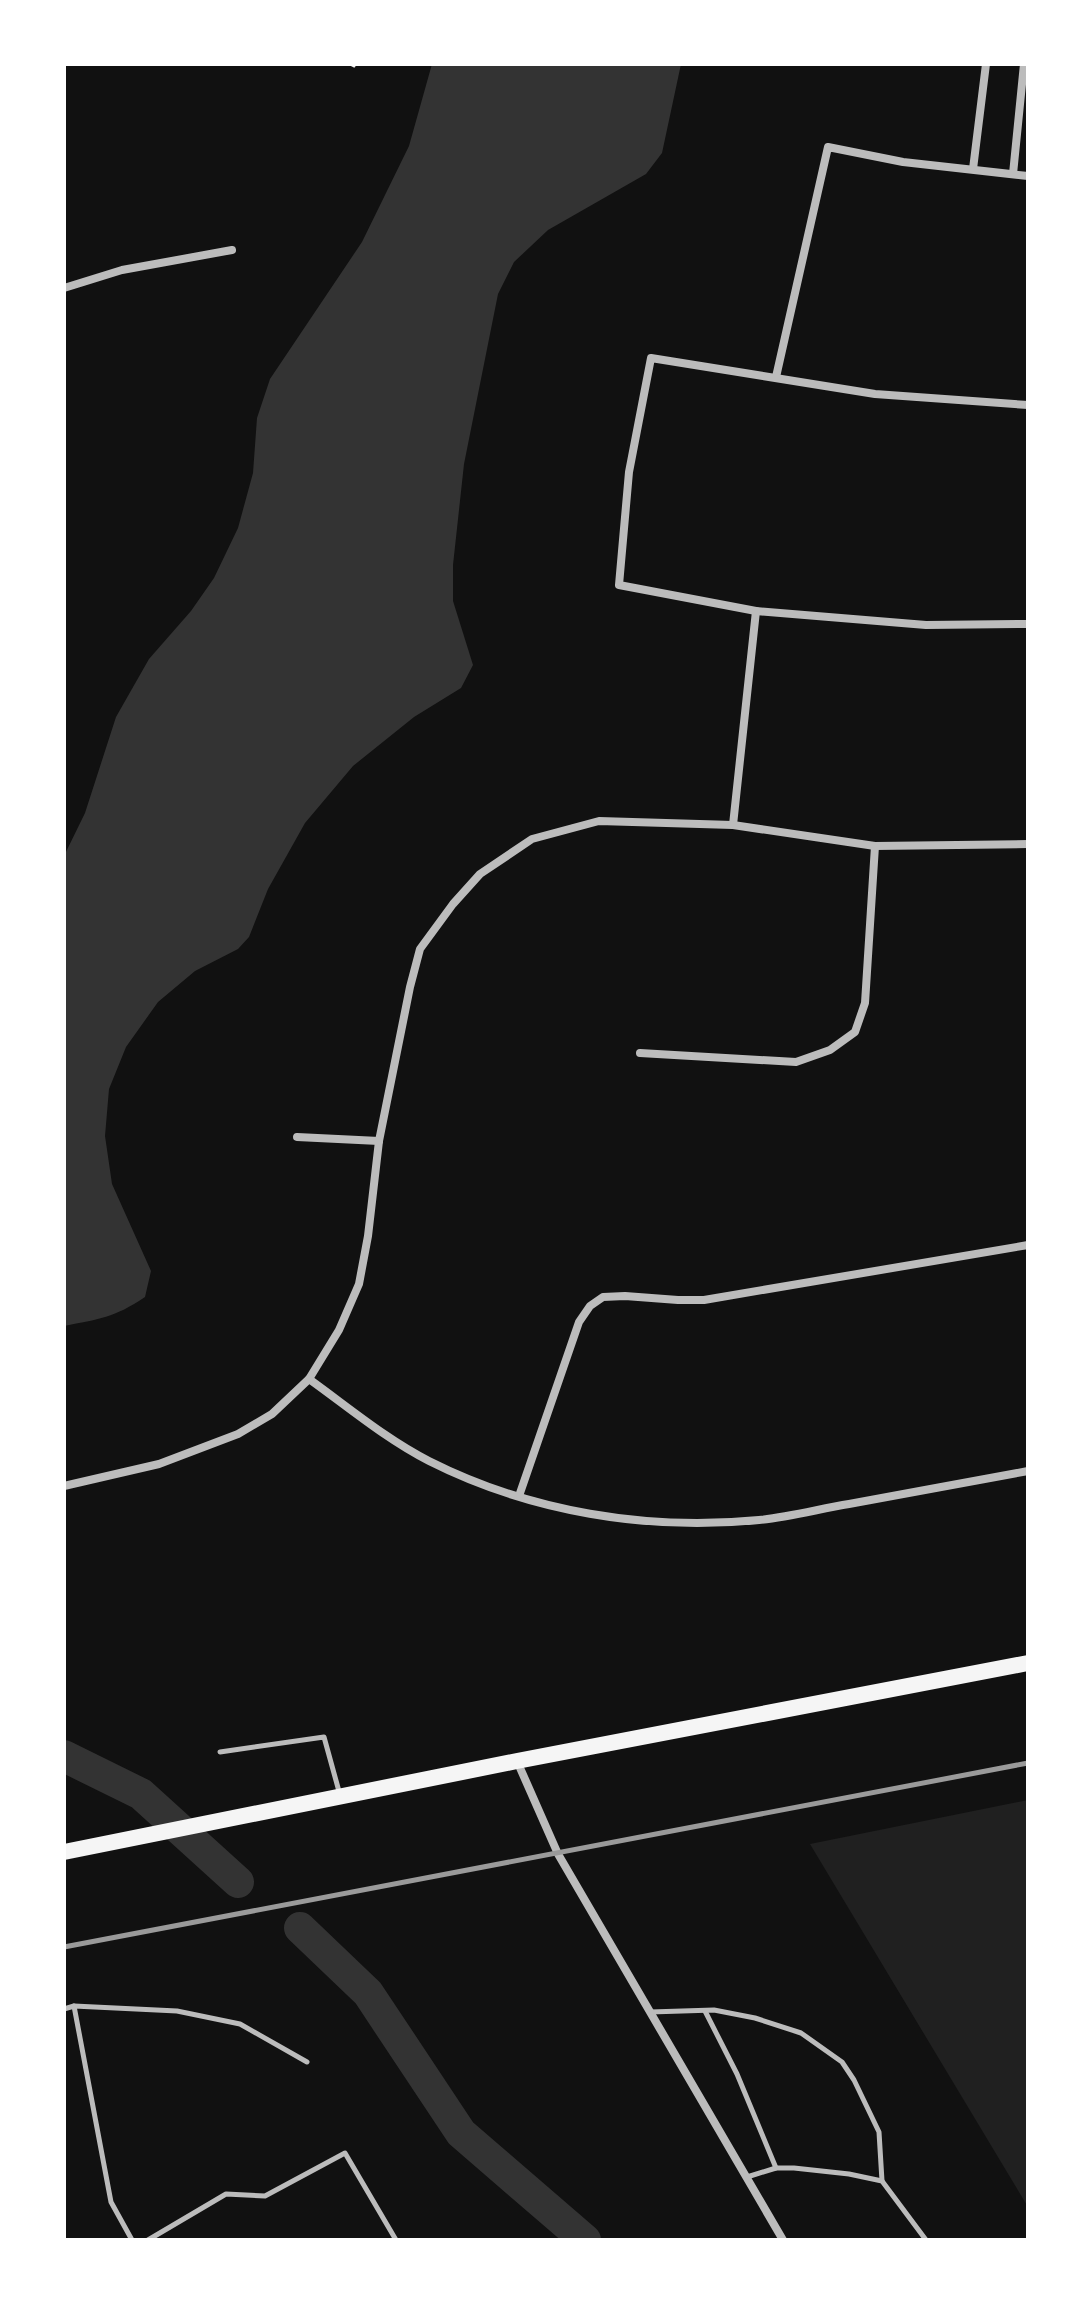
<svg xmlns="http://www.w3.org/2000/svg" width="1092" height="2304" viewBox="0 0 1092 2304" font-family="Merriweather,serif">
	<rect width="100%" height="100%" fill="#111"/>
	<path fill="#202020" d="M1028,1800V2207L810,1844Z"/>
	<path fill="#333" d="M432,64H681L662,153L646,174L548,230L514,262L498,294L464,464L453,565V601L473,665L461,688L414,717L353,766L305,823L268,889L249,937L238,949L195,971L158,1002L126,1047L109,1089L105,1136L112,1184L151,1271L145,1297C114,1318 99,1319 64,1326V856L85,813L116,717L149,659L191,611L214,578L238,528L253,473L257,418L270,379L362,242L409,146Z"/>
	<g fill="none" stroke-linecap="round" stroke-linejoin="round">
		<g stroke="#333" stroke-width="32">
			<path d="M64,1756L141,1794L238,1882"/>
			<path d="M300,1928L368,1993L461,2133L585,2240"/>
		</g>
		<path stroke="#f5f5f5" stroke-width="3" d="M350,64L354,66"/>
		<g stroke="#bcbcbc" stroke-width="5">
			<path d="M220,1752L324,1737L340,1795"/>
			<path d="M74,2006L111,2202L132,2240"/>
			<path d="M64,2009L74,2006L177,2011L240,2024L307,2062"/>
			<path d="M705,2011L737,2074L776,2168"/>
			<path d="M650,2012L714,2010L755,2018L801,2033L842,2062L854,2080L879,2132L882,2181"/>
			<path d="M747,2177L776,2168H794L849,2174L882,2181L926,2240"/>
			<path d="M148,2240L226,2194L265,2196L345,2153L396,2240"/>
		</g>
		<g stroke="#bcbcbc" stroke-width="8">
			<path d="M973,169L986,64"/>
			<path d="M1013,174L1024,64"/>
			<path d="M64,288L122,270L232,250"/>
			<path d="M776,377L828,147L903,162L1028,176"/>
			<path d="M1028,405L875,394L651,358L629,472L619,585L756,611L926,625L1028,624"/>
			<path d="M733,825L756,611"/>
			<path d="M640,1053L796,1062L830,1050L855,1032L865,1003L875,846"/>
			<path d="M297,1137L379,1141"/>
			<path d="M309,1379C348,1407 386,1439 429,1461C530,1512 647,1531 759,1520C789,1517 819,1509 849,1504C909,1493 968,1482 1028,1471"/>
			<path d="M64,1486L159,1464L238,1434L272,1414L309,1379L339,1330L359,1284L368,1236L379,1141L410,987L420,949L453,904L480,874L532,839L599,821L733,825L875,846L1028,844"/>
			<path d="M519,1496L579,1322L590,1306L603,1297L625,1296L678,1300H704L1028,1245"/>
			<path d="M517,1761L558,1854L783,2240"/>
		</g>
		<path stroke="#f5f5f5" stroke-width="16" d="M64,1852L517,1761L1028,1663"/>
		<path stroke="#9a9a9a" stroke-width="5" d="M64,1947L1028,1763"/>
	</g>
	<rect width="1092" height="2304" fill="none" stroke="#ffffff" stroke-width="132"/>
</svg>
